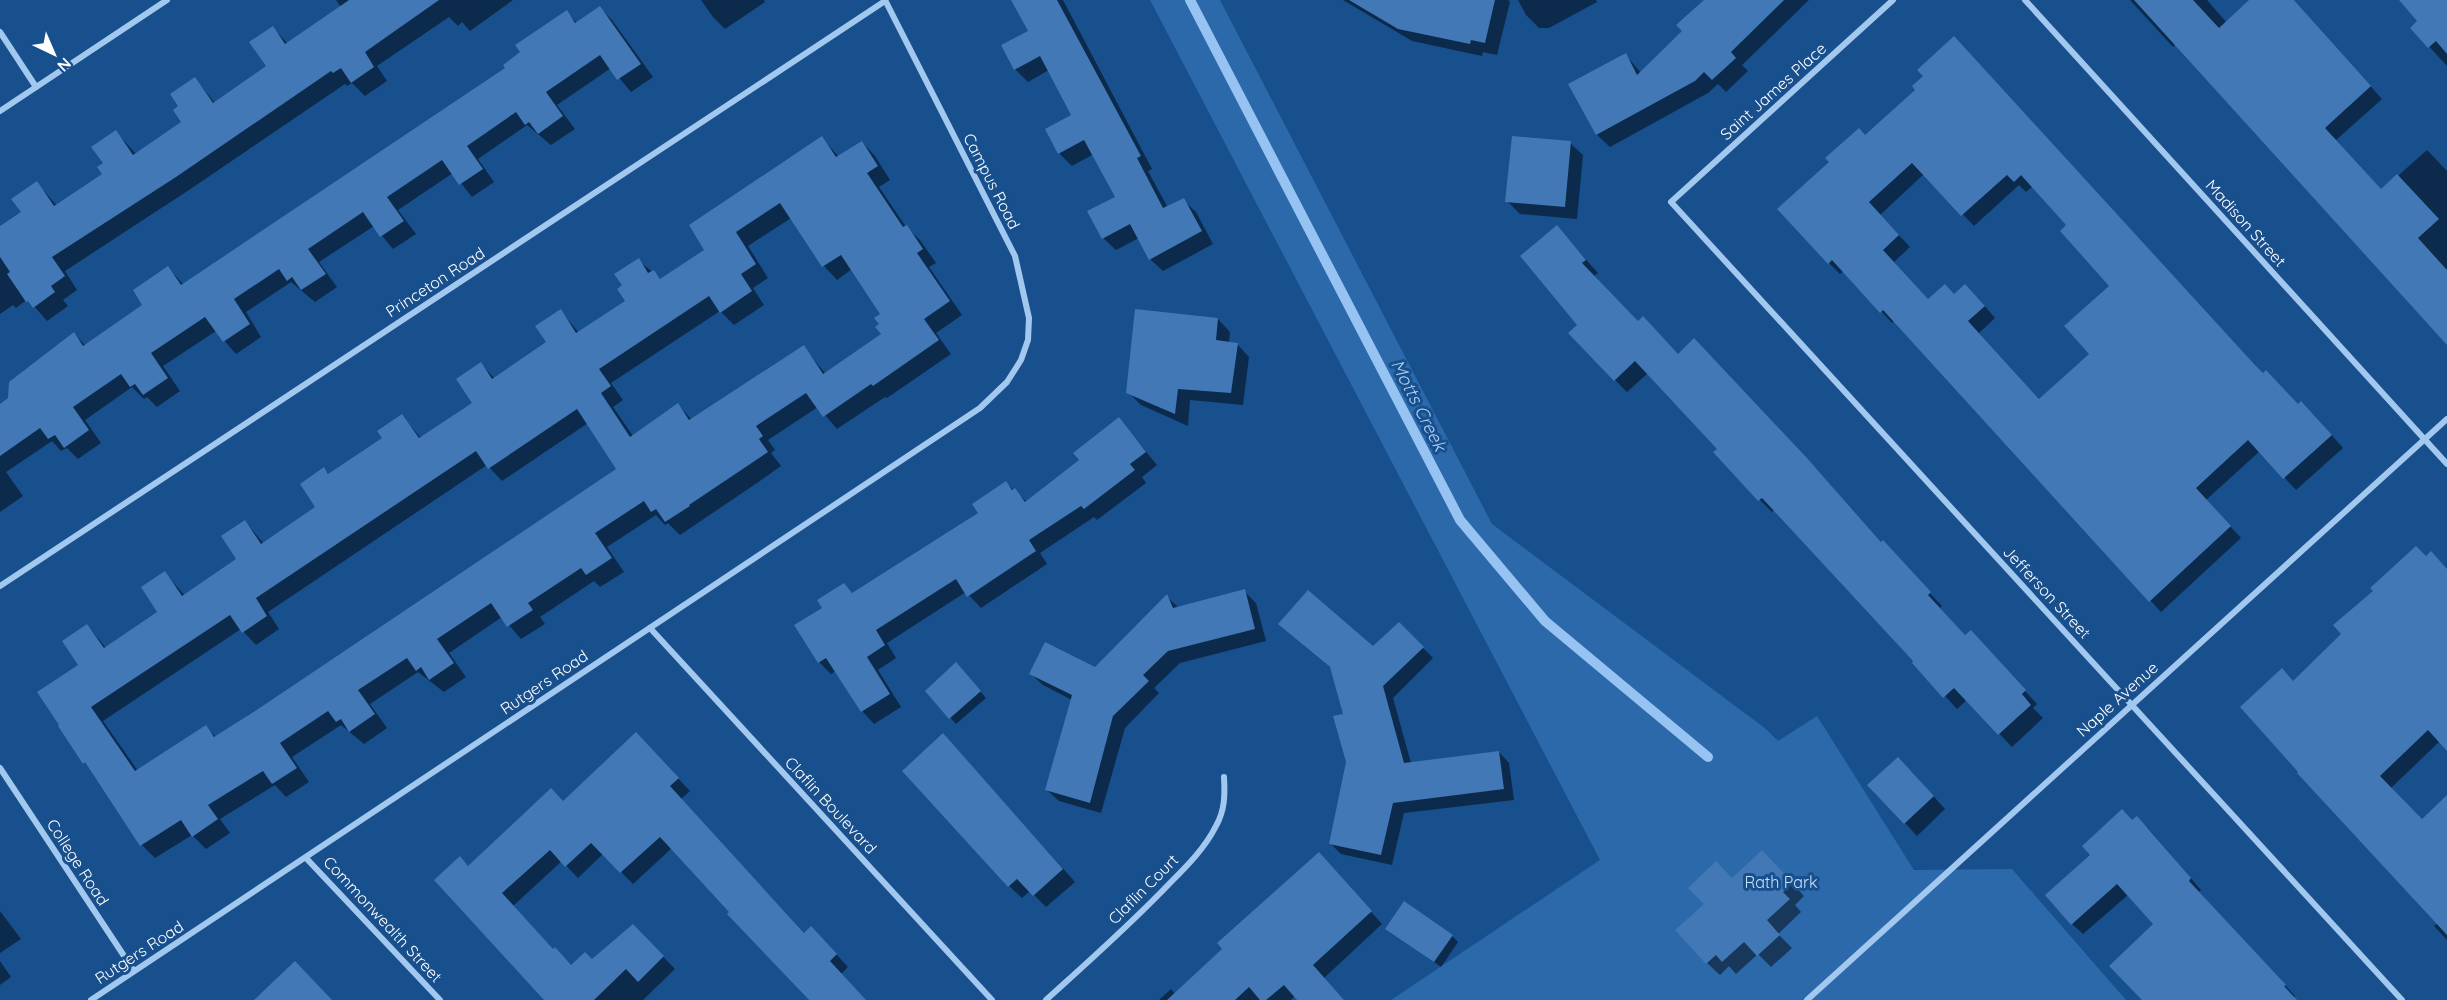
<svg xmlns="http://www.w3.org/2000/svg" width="2447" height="1000" viewBox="0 0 2447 1000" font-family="Quicksand,sans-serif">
	<rect width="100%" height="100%" fill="#184f8d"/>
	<path fill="#2b69ab" d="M1150,0H1220L1492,524L1766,729L1778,741L1817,716L1914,870L2012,869L2126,1000H1391L1600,860Z"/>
	<g fill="#0007" fill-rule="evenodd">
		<path d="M336,0H513L470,31L462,22L458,26L449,17L377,66L387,81L365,96L352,83L347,86L345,84L189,190L65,271L77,290L63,300L68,306L47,321L28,299L16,308L13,305L0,314V228L23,213L37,183L57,206L104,175L105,163L116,132L136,154L183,122L180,106L195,79L215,103L268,67L273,28L288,44L341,7Z"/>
		<path d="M701,0H764L765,2L725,29L713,17Z"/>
		<path d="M1013,0H1063L1152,169L1148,171L1168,208L1183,200L1196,212L1213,244L1163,271L1150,259L1139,238L1116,250L1103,238L1117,197L1094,154L1072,166L1059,153L1073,116L1049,70L1028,82L1015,69L1003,45L1030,31Z"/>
		<path d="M1343,0H1508L1510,2L1497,55L1483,52L1482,56L1412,41Z"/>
		<path d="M1518,0H1596L1597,2L1549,28H1539L1526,15Z"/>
		<path d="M1705,0H1809L1742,65L1748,71L1726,92L1718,84L1708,93L1610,147L1597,135L1570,85L1626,55L1641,73L1684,31Z"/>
		<path d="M2130,0H2207L2227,23L2252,0H2294L2382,99L2335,141L2381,191L2427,150L2447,171V341L2176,44L2173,47Z"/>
		<path d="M2400,0H2447V66L2412,28L2419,21Z"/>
		<path d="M600,8L612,20L653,77L631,92L611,68L557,105L575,129L551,145L527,125L478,159L494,182L472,197L453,173L398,210L416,234L393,249L374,226L319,262L337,287L315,302L291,282L246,312L261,337L236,354L216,331L163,366L180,391L157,407L147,397L144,399L132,387L85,420L101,443L78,459L67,448L61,451L52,441L6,472L23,496L0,512V405L10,399L74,334L86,346L144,306L168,268L184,285L507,68L566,12L577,23Z"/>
		<path d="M1914,86L2298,406L2313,414L2343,448L2296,490L2260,451L2206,500L2241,538L2161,612L1895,321L1892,323L1844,271L1840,274L1829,263L1866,137L1917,90ZM1924,174L1974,226L2019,185L2026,192L2033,186L2068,225L2111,286L2091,354L2040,400L1979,333L1995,318L1977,297L1955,295L1928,300L1894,262L1910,247L1880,215Z"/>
		<path d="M822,138L839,157L862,142L875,156L890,180L879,187L906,227L920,240L936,263L929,267L962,315L936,333L951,354L887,398L885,397L837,429L818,407L768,440L775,450L771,453L781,466L757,483L680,535L668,523L665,525L656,515L607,547L624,572L600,587L594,581L540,617L545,624L521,639L502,617L449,653L466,677L444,692L418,672L370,704L387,728L364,744L341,725L292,757L309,782L286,797L275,785L220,819L230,833L206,849L192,835L155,858L142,845L92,770L60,727L80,665L87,625L106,648L159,613L165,573L185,596L238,560L245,521L264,544L318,508L324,469L330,475L384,438L402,416L421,438L474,403L481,364L495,379L548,343L561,311L579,333L627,301L624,286L638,260L662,280L706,251ZM791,218L824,266L837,280L852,269L882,314L883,334L825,373L803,347L692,420L678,405L633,436L613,407L623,400L611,383L720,311L734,325L764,305L753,288L768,278L748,246ZM588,423L618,470L216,737L206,727L138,771L103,721L241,629L256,645L279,629L268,612L487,465L502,481Z"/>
		<path d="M1570,143L1583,155L1577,219L1520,214L1507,201Z"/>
		<path d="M1557,227L1598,273L1594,276L1638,323L1818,471L1882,543L1942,606L1940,608L1965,636L1983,645L2037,704L2033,708L2043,718L2012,747L1967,700L1957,709L1775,509L1772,512L1760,500L1719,449L1648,373L1627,392L1615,380L1579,325Z"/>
		<path d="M1218,319L1230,332L1229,343L1237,344L1249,357L1243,405L1190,400L1188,426L1141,405L1128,392Z"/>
		<path d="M1119,419L1157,465L1142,477L1146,483L1097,520L1094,517L1040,553L1047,564L981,608L966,592L887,643L896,658L878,670L901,707L874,724L862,711L836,671L831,674L819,662L824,608L844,584L853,594L980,513L1006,483L1027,502L1081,461Z"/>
		<path d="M2447,581V748L2440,741L2390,789L2422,821L2447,798V940L2434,926L2438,923L2294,682Z"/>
		<path d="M1244,591L1256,603L1266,641L1180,663L1154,688L1159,693L1125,728L1101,813L1059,801L1047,790L1072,700L1043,685L1031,674L1095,669L1167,597L1179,608Z"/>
		<path d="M1399,624L1433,658L1393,698L1411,763L1499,752L1509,763L1514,800L1404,813L1392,865L1341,854L1330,843L1348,762L1345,715L1332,669L1291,634L1373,648Z"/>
		<path d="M962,670L986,698L956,724L927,691Z"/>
		<path d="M648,746L690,791L681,799L805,934L823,940L848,967L841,974L865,1000H809L729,914L731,912L672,848L633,884L603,854L578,878L562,861L513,906L553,951L571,966L592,961L633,926L675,969L643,1000H546L469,867Z"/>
		<path d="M955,748L1075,882L1046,907L1030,891L1022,898L1009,886Z"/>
		<path d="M1911,771L1945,809L1917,836L1905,823Z"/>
		<path d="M2133,822L2148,828L2201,890L2199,892L2295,996L2293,998L2295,1000H2143L2155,924L2128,895L2083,934L2072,924Z"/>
		<path d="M1774,864L1804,896L1795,905L1801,912L1778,934L1792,948L1771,967L1758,954L1736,974L1729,966L1720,975L1707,963L1733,879Z"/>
		<path d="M1330,866L1382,924L1324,978L1343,1000H1299L1295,996L1291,1000H1159L1171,989L1175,994Z"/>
		<path d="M0,911L21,939L0,953Z"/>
		<path d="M1387,928L1452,936L1458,942L1441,967Z"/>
		<path d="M0,961L11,977L0,985Z"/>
	</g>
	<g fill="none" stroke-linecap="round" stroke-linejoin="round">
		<path stroke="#96c3f1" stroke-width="10" d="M1190,0L1460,520L1545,621L1708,757"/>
	</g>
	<g fill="#4178b5" fill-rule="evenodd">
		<path d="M349,0H439L365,52L374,67L351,83L341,68L333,73L331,71L176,177L52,257L65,276L51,286L55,292L33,308L28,301L26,302L7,274L10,272L0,257V226L21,212L11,199L37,181L54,206L102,174L97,167L103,163L91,147L116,130L133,155L181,122L173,110L178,106L170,94L195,77L213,103L266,66L249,42L273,26L285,44Z"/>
		<path d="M1011,0H1057L1141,156L1137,158L1163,208L1184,198L1202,231L1149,260L1130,224L1102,239L1087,211L1115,197L1084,140L1058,154L1045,129L1071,115L1040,56L1014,70L1001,45L1028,31Z"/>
		<path d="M1349,0H1495L1485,43L1471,40L1470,44L1398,29Z"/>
		<path d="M1704,0H1784L1731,52L1736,58L1712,80L1704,72L1695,81L1596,135L1568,84L1626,53L1637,75L1682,31L1676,25Z"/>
		<path d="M2134,0H2193L2219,28L2249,0H2294L2371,86L2325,128L2381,189L2397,174L2439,219L2418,238L2447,270V345Z"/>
		<path d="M2399,0H2447V54L2436,41L2428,48L2410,28L2417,21Z"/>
		<path d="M600,6L641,64L617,80L600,55L546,92L563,116L538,134L529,122L525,125L516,112L467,146L483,169L459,185L442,160L387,197L404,221L380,237L363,212L308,249L326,274L301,290L292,277L287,281L279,269L234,299L250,324L223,342L205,317L151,353L168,378L143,395L135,384L130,387L121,374L73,407L89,430L64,448L55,435L48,439L40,428L0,456V404L8,398L9,382L74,332L83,346L142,305L133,290L168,266L181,285L505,68L503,65L520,52L515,45L567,10L575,23Z"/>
		<path d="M1954,36L2254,364L2263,373L2266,370L2298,404L2301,401L2332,435L2283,479L2248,440L2196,488L2231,526L2149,602L1883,310L1880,313L1832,260L1828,264L1777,209L1829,162L1825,158L1859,128L1865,135L1915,90L1912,86L1923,76L1917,70ZM1912,163L1961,216L2007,175L2014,182L2021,175L2066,225L2060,231L2109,286L2064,326L2089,354L2039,399L1968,321L1985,306L1965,284L1954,294L1945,284L1928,299L1883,250L1899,235L1869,202Z"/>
		<path d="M822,136L836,157L862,141L878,166L867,173L903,227L907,225L923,249L917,253L950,301L924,319L939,340L873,386L871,384L823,417L806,393L756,426L763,436L759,439L768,452L689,505L690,506L665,522L656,509L651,512L644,501L595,533L612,558L586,575L581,568L528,603L533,610L507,627L491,603L437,639L454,663L429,680L421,667L416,671L407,658L358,690L375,714L349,732L341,719L336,722L328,711L280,743L297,768L272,784L263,771L208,805L218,819L192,837L181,820L140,846L85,762L83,764L58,726L59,725L37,692L78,665L62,641L87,624L104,648L157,612L141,587L165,571L182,596L236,559L221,536L245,520L261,544L315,507L300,484L324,467L328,474L382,438L377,431L402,414L419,438L472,403L456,379L481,362L492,379L546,342L535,326L561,309L576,333L625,301L617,289L622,285L614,274L639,258L648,273L654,270L660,279L704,250L689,225ZM780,203L822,267L841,255L880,314L874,318L879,324L875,327L881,334L823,374L804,345L689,420L678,403L630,437L601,393L611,386L599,369L709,296L720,313L752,291L741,274L756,264L736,232ZM577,409L616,469L255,711L214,737L206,725L135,771L91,707L230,615L242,633L267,616L256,598L476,451L488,469Z"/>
		<path d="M1512,136L1571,141L1565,207L1505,202Z"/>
		<path d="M1557,225L1586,260L1582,263L1638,321L1643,316L1678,354L1694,338L1806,457L1881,542L1883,540L1931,592L1928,595L1965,635L1971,630L2026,690L2022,694L2031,705L1998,735L1954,688L1943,698L1912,663L1913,661L1762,498L1758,501L1713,452L1717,449L1635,361L1614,381L1568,333L1577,325L1520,256Z"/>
		<path d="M1135,309L1218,318L1216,340L1238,343L1231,393L1178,389L1175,414L1126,393Z"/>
		<path d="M1119,417L1146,452L1130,464L1135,470L1084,509L1081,506L1029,540L1036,551L967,597L956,579L876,630L885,645L867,657L890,694L861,712L826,658L818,663L794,625L822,608L817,600L844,583L852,593L978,513L972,504L1006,481L1012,490L1015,488L1025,502L1079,460L1073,453Z"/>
		<path d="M2416,546L2426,556L2431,551L2447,569V751L2428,730L2380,776L2422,819L2447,795V935L2297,773L2298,772L2240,707L2282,668L2293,681L2341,634L2333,625L2373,591L2370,588Z"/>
		<path d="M1245,589L1255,629L1168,651L1143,675L1149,681L1113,716L1090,803L1045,790L1072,695L1029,674L1045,642L1095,667L1167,594L1173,608Z"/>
		<path d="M1308,590L1373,646L1399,622L1424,647L1383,686L1404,763L1499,751L1504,789L1393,803L1381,855L1329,844L1346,762L1333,716L1343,714L1330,667L1278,624Z"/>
		<path d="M956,662L981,691L949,719L925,691Z"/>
		<path d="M636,732L679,778L670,786L804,933L811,926L837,954L830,961L866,1000H809L727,914L729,912L660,837L620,873L591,843L565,867L550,850L502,893L553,949L555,947L571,965L585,952L592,959L633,924L664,956L638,982L626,969L594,1000H544L434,880L460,856L468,866L551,788L563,801Z"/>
		<path d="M943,733L1063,869L1033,896L1017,879L1008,887L902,771Z"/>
		<path d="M1898,757L1934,796L1904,824L1867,785Z"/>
		<path d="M2122,809L2132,820L2137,816L2191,878L2189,881L2286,985L2284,986L2297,1000H2142L2109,966L2153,924L2117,884L2071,925L2045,895L2090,855L2082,846Z"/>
		<path d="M1762,850L1793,883L1783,892L1790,899L1767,920L1780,935L1757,956L1744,942L1722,962L1716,955L1706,964L1675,930L1704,904L1688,888L1716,861L1732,878Z"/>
		<path d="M1319,852L1372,911L1313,965L1344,1000H1297L1284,985L1266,1000H1260L1249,987L1235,1000H1167L1222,949L1217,943Z"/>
		<path d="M1404,901L1453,935L1434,962L1385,929Z"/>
		<path d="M295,961L332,1000H254Z"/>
	</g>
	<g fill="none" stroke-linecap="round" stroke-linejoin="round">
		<g stroke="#a3c8ef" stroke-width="6">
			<path d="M1893,0L1671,202L2402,1000"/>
			<path d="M2025,0L2447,464"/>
			<path d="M0,32L36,87"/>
			<path d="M0,111L167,0"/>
			<path d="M0,586L885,1"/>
			<path d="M650,628L992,1000"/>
			<path d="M0,768L134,971"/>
			<path d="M306,858L440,1000"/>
			<path d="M91,1000L980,408L1007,382L1021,360L1028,340L1029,318L1015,256L885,0"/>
			<path d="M1046,1000C1088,962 1131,924 1170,883C1187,866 1205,848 1216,826C1225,810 1225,795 1224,777"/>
			<path d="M1807,1000L2447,419"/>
		</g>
	</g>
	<g text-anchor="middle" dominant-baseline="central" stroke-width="6" stroke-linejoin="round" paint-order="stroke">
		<g font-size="16" fill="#fff" stroke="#184f8d">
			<text transform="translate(1773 91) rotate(-42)">Saint James Place</text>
			<text transform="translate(992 181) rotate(63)">Campus Road</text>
			<text transform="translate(2246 223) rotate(48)">Madison Street</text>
			<text transform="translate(435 282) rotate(-33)">Princeton Road</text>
			<text transform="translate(2047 592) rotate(47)">Jefferson Street</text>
			<text transform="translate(544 682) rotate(-34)">Rutgers Road</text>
			<text transform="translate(2117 699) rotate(-42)">Naple Avenue</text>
			<text transform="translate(831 805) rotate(47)">Claflin Boulevard</text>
			<text transform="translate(78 862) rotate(57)">College Road</text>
			<text transform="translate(1143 889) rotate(-45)">Claflin Court</text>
			<text transform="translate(383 919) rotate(47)">Commonwealth Street</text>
			<text transform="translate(139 952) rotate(-33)">Rutgers Road</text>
		</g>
		<g font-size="16" fill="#cae1fa" stroke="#184f8d">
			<text x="1781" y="882">Rath Park</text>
		</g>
		<g font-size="18" font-style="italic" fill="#afd2f6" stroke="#184f8d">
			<text transform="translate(1419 405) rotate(63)">Motts Creek</text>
		</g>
	</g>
	<g transform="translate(54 54) rotate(136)" stroke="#184f8d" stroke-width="4.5" paint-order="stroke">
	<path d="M0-4.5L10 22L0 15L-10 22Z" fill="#ffffff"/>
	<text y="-9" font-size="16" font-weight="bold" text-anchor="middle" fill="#ffffff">N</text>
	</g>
</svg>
